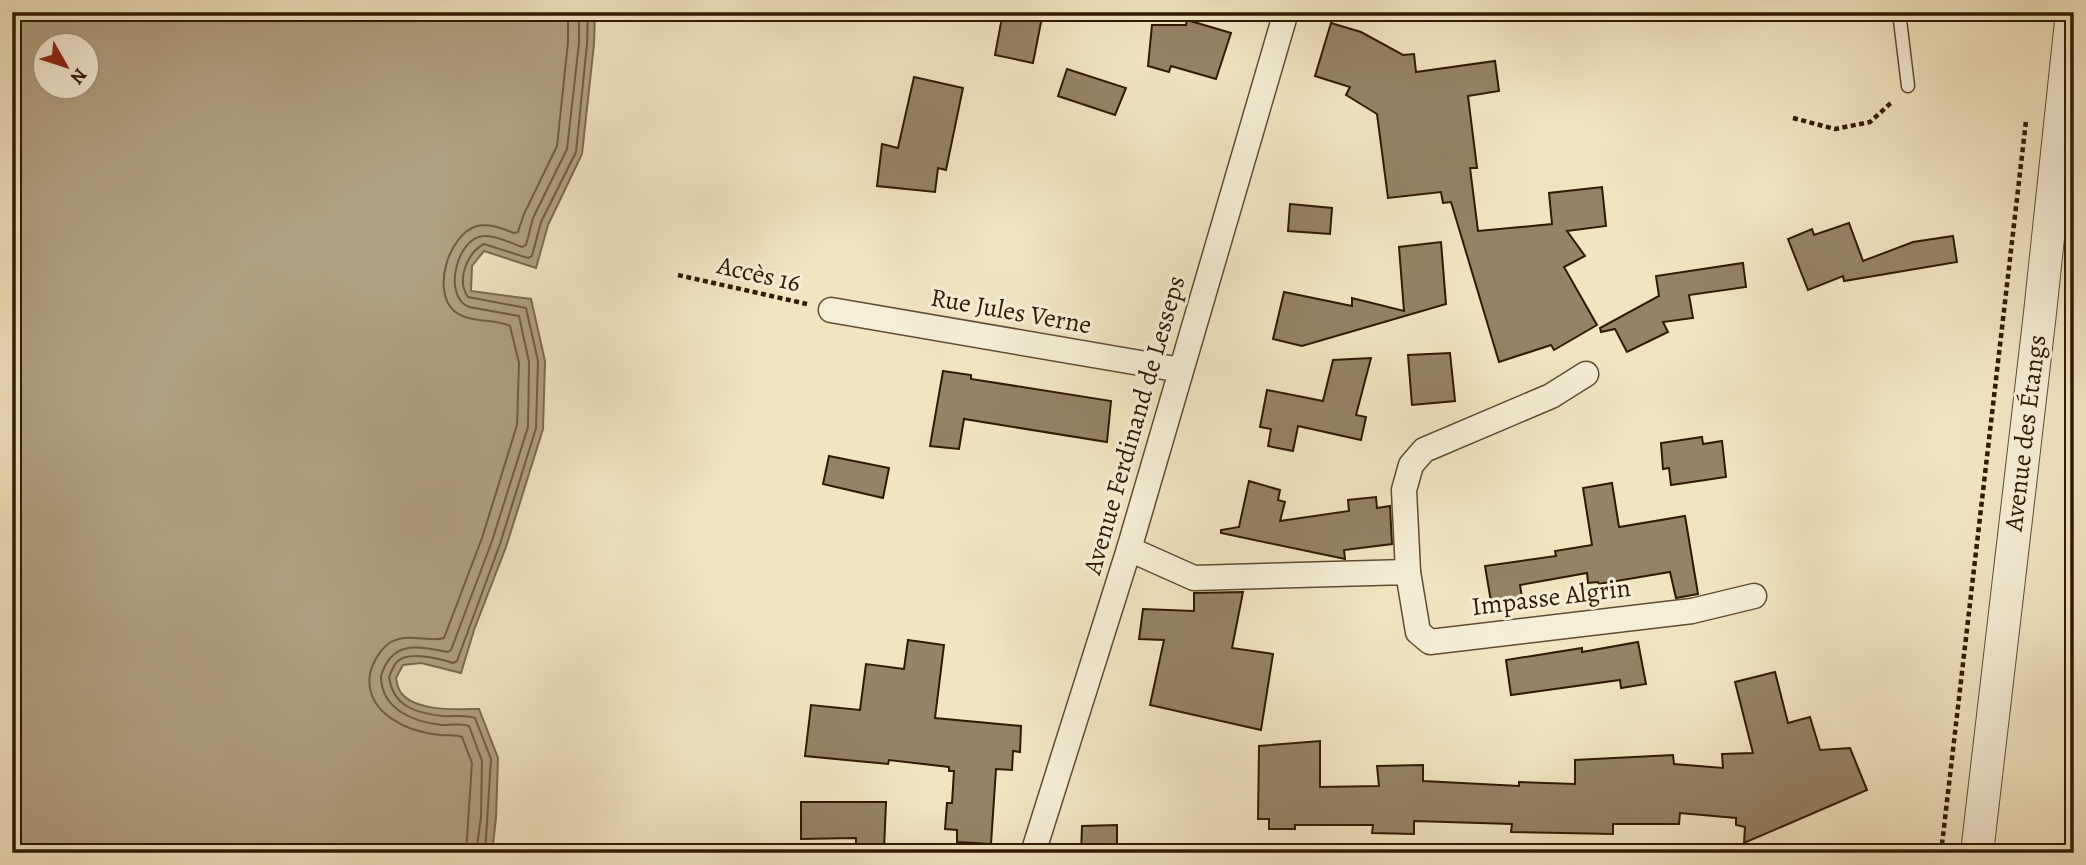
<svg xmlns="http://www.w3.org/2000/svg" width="2086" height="865" viewBox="0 0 2086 865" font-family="Alegreya,serif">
	<rect width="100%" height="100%" fill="#f1e5c0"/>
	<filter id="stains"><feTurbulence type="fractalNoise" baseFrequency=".00286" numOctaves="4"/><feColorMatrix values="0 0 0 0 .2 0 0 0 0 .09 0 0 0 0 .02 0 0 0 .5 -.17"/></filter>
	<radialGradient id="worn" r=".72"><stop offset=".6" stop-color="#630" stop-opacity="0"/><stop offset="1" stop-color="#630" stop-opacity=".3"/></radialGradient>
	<path fill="#afa07f" stroke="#7c6a4d" stroke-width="2" fill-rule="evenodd" d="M12,12H595L594,44L582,154L548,225L536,268L484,251L472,266L471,291L531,299L545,361L543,429L506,547L474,630L461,673L421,663L403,665L396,678C397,684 398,690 402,694C418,712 457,709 479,709L498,758L496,818L492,853H12ZM46,46H88V88H46Z"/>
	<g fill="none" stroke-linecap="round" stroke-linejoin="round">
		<g stroke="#705c40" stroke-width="2">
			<path d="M466,853L472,763L462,737C455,734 448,736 440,735C409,732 364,714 370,674C372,663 381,648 391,642C409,632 430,643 444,638L482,538L517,425L519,363L510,326C494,318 468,324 453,310C432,289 449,234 477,226C490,223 503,229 514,233L518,232L524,214L557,146L568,42V12"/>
			<path d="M476,853L481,817L482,761L469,726C461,723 451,725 442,725C413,722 381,709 381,676C392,640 417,646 448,652L451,650L492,541L528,427L529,362L519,316L469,307C442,296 457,237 484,236C495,235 511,243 522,247L526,245L533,218L567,149L579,43V12"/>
			<path d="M485,853L491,759L475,718C465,714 453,717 442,716C415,713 393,706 389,677C391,672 394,665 397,662C407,650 441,659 453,663L457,661L500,544L536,428L538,361L526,308L468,297C456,280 467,253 484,244L528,258L532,256L541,222L576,152L587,44L588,12"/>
		</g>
	</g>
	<g fill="#948364" stroke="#301901" stroke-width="2">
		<path d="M1003,12H1043L1033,63L995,55Z"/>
		<path d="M1187,20L1231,33L1216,79L1171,66L1169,72L1148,66L1152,25H1186Z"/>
		<path d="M1331,23L1361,32L1403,55L1414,54L1416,72L1495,61L1499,91L1468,96L1477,168H1470L1478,231L1552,224L1549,193L1602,187L1606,226L1567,231L1585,256L1564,267L1597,325L1554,350L1551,345L1499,362L1451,202L1443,203L1441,192L1388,198L1377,114L1346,95L1350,87L1315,76Z"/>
		<path d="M1067,69L1126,88L1115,115L1058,96Z"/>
		<path d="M914,77L963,88L946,170L938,168L935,192L877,186L882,144L898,148Z"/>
		<path d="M1290,204L1332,208L1330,234L1288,231Z"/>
		<path d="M1849,223L1863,261L1913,242L1953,236L1957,262L1844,281L1843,276L1808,290L1788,239L1812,229L1814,235Z"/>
		<path d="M1441,242L1446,304L1302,346L1273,339L1284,292L1352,306V298L1404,311L1399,247Z"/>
		<path d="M1743,263L1746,287L1689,295L1693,318L1663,322L1668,332L1627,352L1615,329L1601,332L1600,328L1659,296L1656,276Z"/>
		<path d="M1450,353L1455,401L1412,405L1408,355Z"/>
		<path d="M1371,358L1356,415L1366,417L1361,440L1298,426L1293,451L1268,446L1271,429L1260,427L1267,390L1323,401L1333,360Z"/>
		<path d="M943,371L971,375V379L1111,401L1107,442L964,419L959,449L930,446Z"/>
		<path d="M1702,437L1703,444L1722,441L1726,477L1671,485L1669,468L1663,469L1661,443Z"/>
		<path d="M829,456L889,468L883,498L823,484Z"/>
		<path d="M1249,481L1280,490L1278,500L1285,502L1280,521L1349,511L1348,500L1376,497L1377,508L1390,506L1392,544L1344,550L1345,559L1221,533V530L1239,527Z"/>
		<path d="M1612,483L1619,527L1685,516L1698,594L1676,598L1670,572L1599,584L1598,582L1588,583L1587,573L1520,585L1523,604L1492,608L1485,566L1556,556L1555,551L1592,545L1583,488Z"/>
		<path d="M1243,592L1232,648L1273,654L1261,730L1150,705L1164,640L1139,639L1143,609L1194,611V593Z"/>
		<path d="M908,640L944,645L935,718L1021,726L1020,752L1013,751L1012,770L996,769L991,844L957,842V830L945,829L947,803H952L954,771H949V767L889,760L888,764L805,756L811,705L860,710L866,664L904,669Z"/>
		<path d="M1638,642L1646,684L1621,688L1620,680L1511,695L1506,660L1582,648V652Z"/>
		<path d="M1775,672L1788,723L1810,717L1820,750L1850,748L1867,790L1744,843L1745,827L1736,825V818L1680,813L1679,824H1613V834L1511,832L1512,824L1414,821V834L1372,833L1373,825H1295V829H1269V819H1258L1259,746L1320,741V787L1379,786L1377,766L1423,765V781L1519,786V782L1575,784V760L1673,755L1674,764L1723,768L1722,754L1753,753L1735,682Z"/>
		<path d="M801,802H886L884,850L856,849V838L801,839Z"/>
		<path d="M1117,825V853H1081L1082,826Z"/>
	</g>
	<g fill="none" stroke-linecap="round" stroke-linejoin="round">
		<g stroke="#604c31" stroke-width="15">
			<path id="service" d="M1899,12L1908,86"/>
		</g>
		<g stroke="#604c31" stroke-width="27">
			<g id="minor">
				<path d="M831,310L1181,370"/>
				<path d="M1129,549L1194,578L1408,572L1418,632L1430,642L1692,611L1754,596"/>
				<path d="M1408,572L1404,490L1411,465L1424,450L1551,396L1586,374"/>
				<path d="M1033,853L1129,549L1286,12"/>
			</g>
		</g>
		<g stroke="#604c31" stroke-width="34">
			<path id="tertiary" d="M1977,853L2040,313L2072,12"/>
		</g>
		<g stroke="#301901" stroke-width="4.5" stroke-dasharray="5 3.5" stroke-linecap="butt">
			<path d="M1793,118L1835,129L1870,122L1893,101"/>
			<path d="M678,275L807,304"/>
			<path d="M1941,853L2026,121"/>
		</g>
		<use href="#service" stroke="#f6eed6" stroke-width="12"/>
		<use href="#minor" stroke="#f6eed6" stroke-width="24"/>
		<use href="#tertiary" stroke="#f6eed6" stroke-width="32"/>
	</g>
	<g text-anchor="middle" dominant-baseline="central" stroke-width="6" stroke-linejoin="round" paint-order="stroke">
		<g font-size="26" fill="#301901" stroke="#f6eed6">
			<text transform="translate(759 274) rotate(13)">Accès 16</text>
			<text transform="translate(1011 311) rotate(10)">Rue Jules Verne</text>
			<text transform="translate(1134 425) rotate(-74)">Avenue Ferdinand de Lesseps</text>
			<text transform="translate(2025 433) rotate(-83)">Avenue des Étangs</text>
			<text transform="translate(1551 597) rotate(-7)">Impasse Algrin</text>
		</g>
	</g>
	<rect width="2086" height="865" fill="none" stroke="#f1e5c0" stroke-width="42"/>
	<rect x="14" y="14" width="2058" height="837" fill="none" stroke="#301901" stroke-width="3.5"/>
	<rect x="21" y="21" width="2044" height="823" fill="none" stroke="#301901" stroke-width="2"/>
	<g transform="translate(66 66) rotate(129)"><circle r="33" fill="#f6eed6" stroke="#a79981" stroke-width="2"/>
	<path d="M0-5L12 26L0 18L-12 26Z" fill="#8f2418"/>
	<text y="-10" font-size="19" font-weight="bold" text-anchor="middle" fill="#301901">N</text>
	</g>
	<rect width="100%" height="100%" filter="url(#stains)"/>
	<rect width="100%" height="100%" fill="url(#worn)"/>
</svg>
